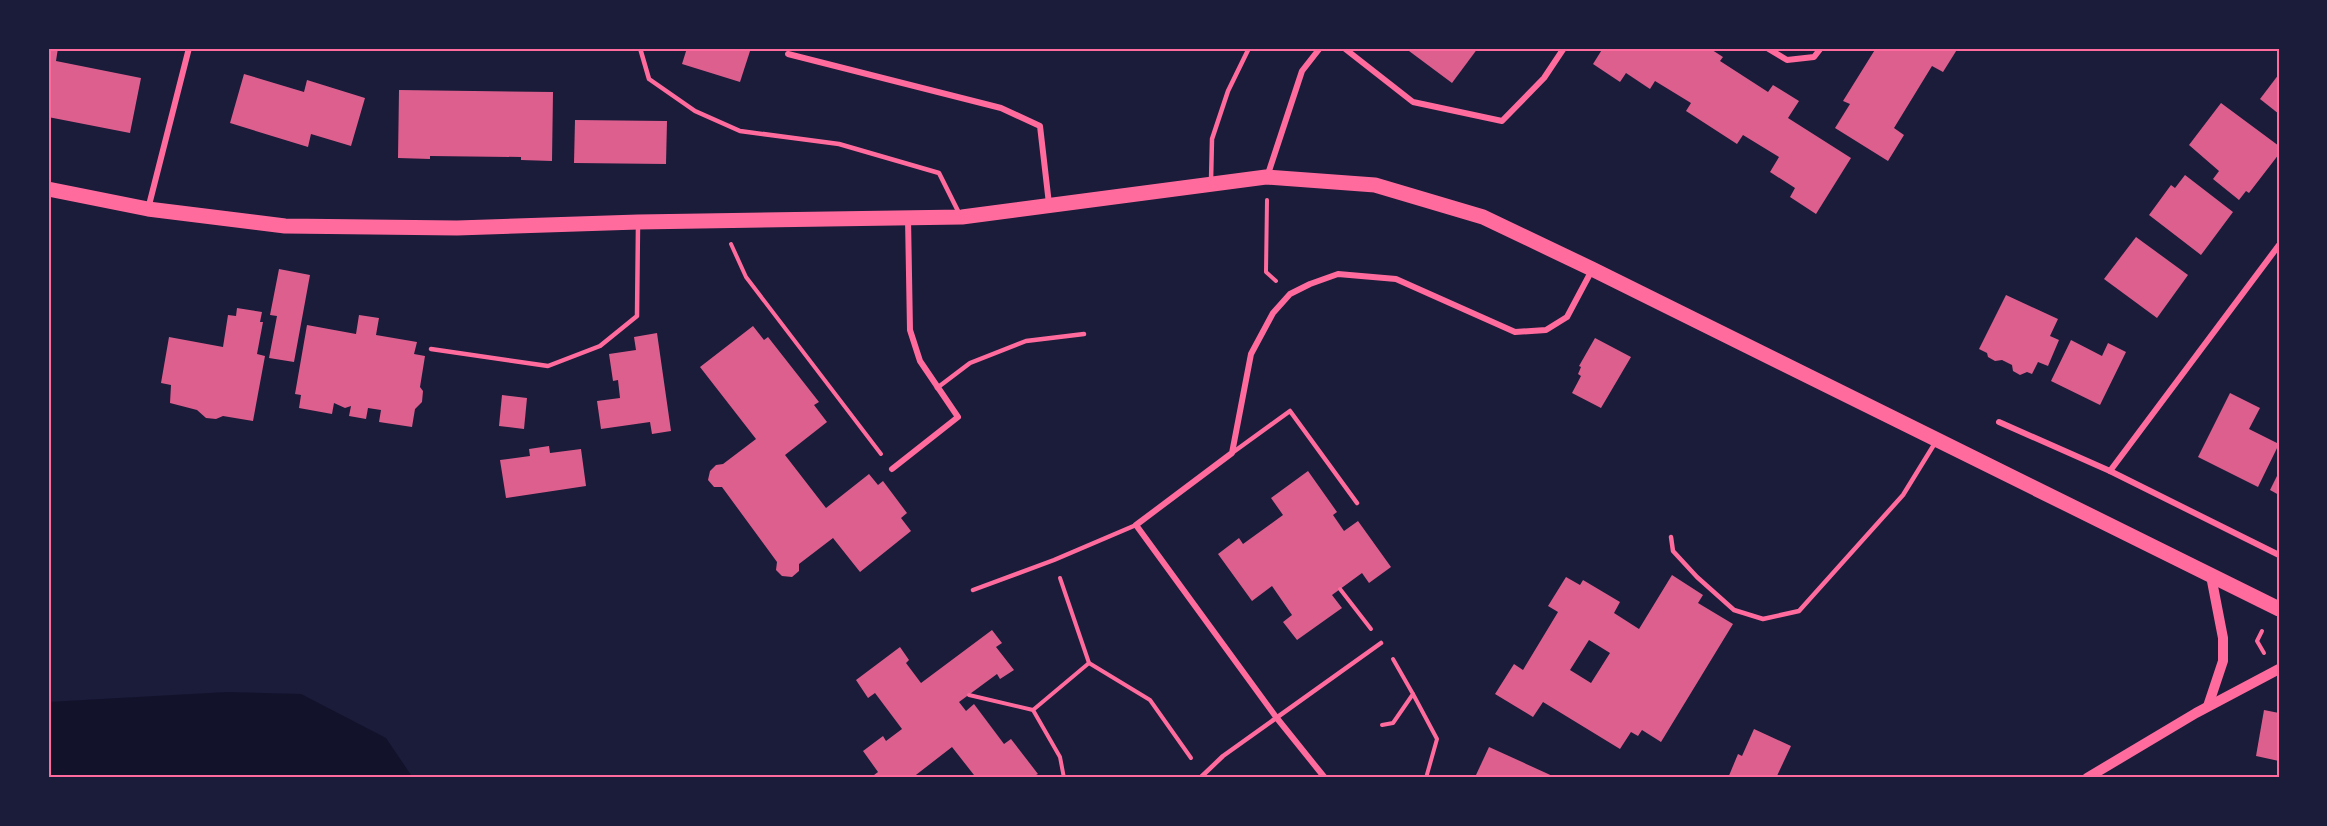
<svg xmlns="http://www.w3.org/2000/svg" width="2327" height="826" viewBox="0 0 2327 826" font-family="Manrope,sans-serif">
	<rect width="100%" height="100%" fill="#1b1b3a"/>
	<path fill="#12122b" d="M227,692L301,694L386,738L413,778H48V702Z"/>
	<g fill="#dd5f8e" fill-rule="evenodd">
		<path d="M48,48H58L56,61L141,78L130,133L48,117Z"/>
		<path d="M687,48H751L740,82L682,64Z"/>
		<path d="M1405,48H1478L1452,83Z"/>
		<path d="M1603,48H1709L1723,57L1720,61L1768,92L1773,85L1799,101L1788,118L1851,158L1816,214L1790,197L1795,188L1770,172L1779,157L1743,135L1737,144L1686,111L1691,103L1655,81L1650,89L1626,73L1620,82L1593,64Z"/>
		<path d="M1876,48H1958L1943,72L1932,66L1894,128L1904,135L1888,161L1835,128L1850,104L1843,101Z"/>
		<path d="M244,74L304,92L307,80L365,98L351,146L311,134L308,147L230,123Z"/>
		<path d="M2279,74V114L2260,99Z"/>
		<path d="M399,90L553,92L552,161L521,160V157L430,156V159L398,158Z"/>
		<path d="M2221,103L2279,146V154L2249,193L2246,191L2239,200L2213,179L2219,171L2189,145Z"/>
		<path d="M575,120L667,121L666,164L574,163Z"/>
		<path d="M2185,175L2233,212L2201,255L2149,215L2171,185L2175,188Z"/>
		<path d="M2136,237L2188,275L2157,318L2104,279Z"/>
		<path d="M279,269L310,275L294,362L269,358L277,316L270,315Z"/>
		<path d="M2006,295L2058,319L2050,336L2059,340L2048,366L2038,362L2032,374L2027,372L2020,375L2013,371L2012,365L2002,360L1995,361L1988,357L1987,353L1979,349Z"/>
		<path d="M237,308L262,312L260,322H263L257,354L265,356L253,421L223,416L216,419L206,418L197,410L170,403L171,385L161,383L169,337L223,347L228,315L236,316Z"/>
		<path d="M359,315L379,318L376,335L417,342L414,354L425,356L420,387L423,391L422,402L415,409L412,427L379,422L381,410L368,408L366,419L349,416L351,406L345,408L334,403L332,414L299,408L301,395L295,394L307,325L356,334Z"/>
		<path d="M753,326L764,340L768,337L819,402L814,405L827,422L785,455L826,508L869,474L878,485L883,481L907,513L901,518L911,531L860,572L833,538L799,564V571L792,577L782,576L776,570L777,562L722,487H714L708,480L710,471L716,465L723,464L756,439L700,367Z"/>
		<path d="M657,333L671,431L652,434L650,422L601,429L597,401L620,398L618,380L613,381L609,354L636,350L634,337Z"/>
		<path d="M1595,338L1631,357L1601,408L1572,393L1581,376L1578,374L1581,367L1579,366Z"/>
		<path d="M2071,340L2102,356L2108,343L2126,352L2100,405L2051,381Z"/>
		<path d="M2230,393L2260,408L2249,429L2279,444L2258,487L2198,457Z"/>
		<path d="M502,395L527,398L524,429L499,426Z"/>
		<path d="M549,446L550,453L581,449L586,486L506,498L500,460L530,456L529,449Z"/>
		<path d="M1308,471L1337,512L1333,515L1344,531L1358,521L1391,567L1369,583L1362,573L1332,595L1342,608L1297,640L1283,622L1292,615L1272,586L1252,601L1218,554L1239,538L1243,544L1283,515L1271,498Z"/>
		<path d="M2279,472V495L2270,490Z"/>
		<path d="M1672,575L1703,595L1698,603L1733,624L1661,742L1642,730L1638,736L1631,732L1620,749L1543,702L1533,717L1495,694L1514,664L1523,670L1558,612L1548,606L1566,577L1580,585L1583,580L1620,602L1614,613L1639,629ZM1589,640L1610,653L1591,683L1570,670Z"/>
		<path d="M992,630L1002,643L996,647L1014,670L1000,679L997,674L959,702L966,711L974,704L1004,744L1011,739L1038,774L1034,776L1035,778H970L974,775L952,747L912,778H876L874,775L878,772L863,751L883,736L886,741L902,729L875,693L868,698L856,680L900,647L909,660L906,663L921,683Z"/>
		<path d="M2264,710L2279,713V761L2256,756Z"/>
		<path d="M1754,729L1791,746L1776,778H1728L1738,754L1742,756Z"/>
		<path d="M1489,747L1557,778H1481L1476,775Z"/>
	</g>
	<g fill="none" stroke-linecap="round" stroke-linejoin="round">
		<g stroke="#ff6b9d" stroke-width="4">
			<path d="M1267,200L1266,272L1276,281"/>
			<path d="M731,244L746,277L881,454"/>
			<path d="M1060,578L1089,663L1150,700L1191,758"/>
			<path d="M1340,589L1371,629"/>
			<path d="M2262,631L2257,641L2264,653"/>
			<path d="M1413,694L1437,739L1426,778"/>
			<path d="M969,695L1033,710L1060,757L1064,778"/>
			<path d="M1033,710L1089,663"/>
			<path d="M1382,725L1393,723L1413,694L1393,659"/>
		</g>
		<g stroke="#ff6b9d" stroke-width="4.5">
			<path d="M640,48L649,79L695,111L740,131L839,144L939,173L960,215"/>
			<path d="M1211,181L1212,139L1228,91L1249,48"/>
			<path d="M431,349L548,366L600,346L637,316L638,225"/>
			<path d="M937,388L970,363L1026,341L1084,334"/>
			<path d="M1232,453L1290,411L1357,503"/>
			<path d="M1671,537L1673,551L1697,577L1734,610L1763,619L1799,611L1903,495L1935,443"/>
			<path d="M973,590L1054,560L1136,525"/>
			<path d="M1200,778L1223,756L1381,643"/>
		</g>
		<g stroke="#ff6b9d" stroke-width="6">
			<path d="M1344,48L1413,102L1502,121L1544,78L1564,48"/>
			<path d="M1767,48L1787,60L1814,57L1821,48"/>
			<path d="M788,54L1001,108L1040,126L1049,204"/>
			<path d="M1267,177L1302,71L1320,48"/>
			<path d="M148,209L189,48"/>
			<path d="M1999,422L2110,471L2279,555"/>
			<path d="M892,469L958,417L920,361L910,330L908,218"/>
			<path d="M2110,471L2279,245"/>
			<path d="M1325,778L1276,717L1136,525L1232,453L1251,354L1273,313L1290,294L1310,284L1338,274L1396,279L1515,332L1546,330L1567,317L1592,270"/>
		</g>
		<g stroke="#ff6b9d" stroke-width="10">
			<path d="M2208,706L2223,661V638L2211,576"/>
			<path d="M2087,778L2196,713L2279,669"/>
		</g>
		<path stroke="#ff6b9d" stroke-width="15" d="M48,189L148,209L285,226L457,228L638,222L962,217L1266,177L1375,185L1483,217L1592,269L2279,609"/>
	</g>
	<rect width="2327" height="826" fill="none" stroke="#1b1b3a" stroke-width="99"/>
	<rect x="50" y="50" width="2228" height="726" fill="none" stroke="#ff6b9d" stroke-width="2"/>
</svg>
